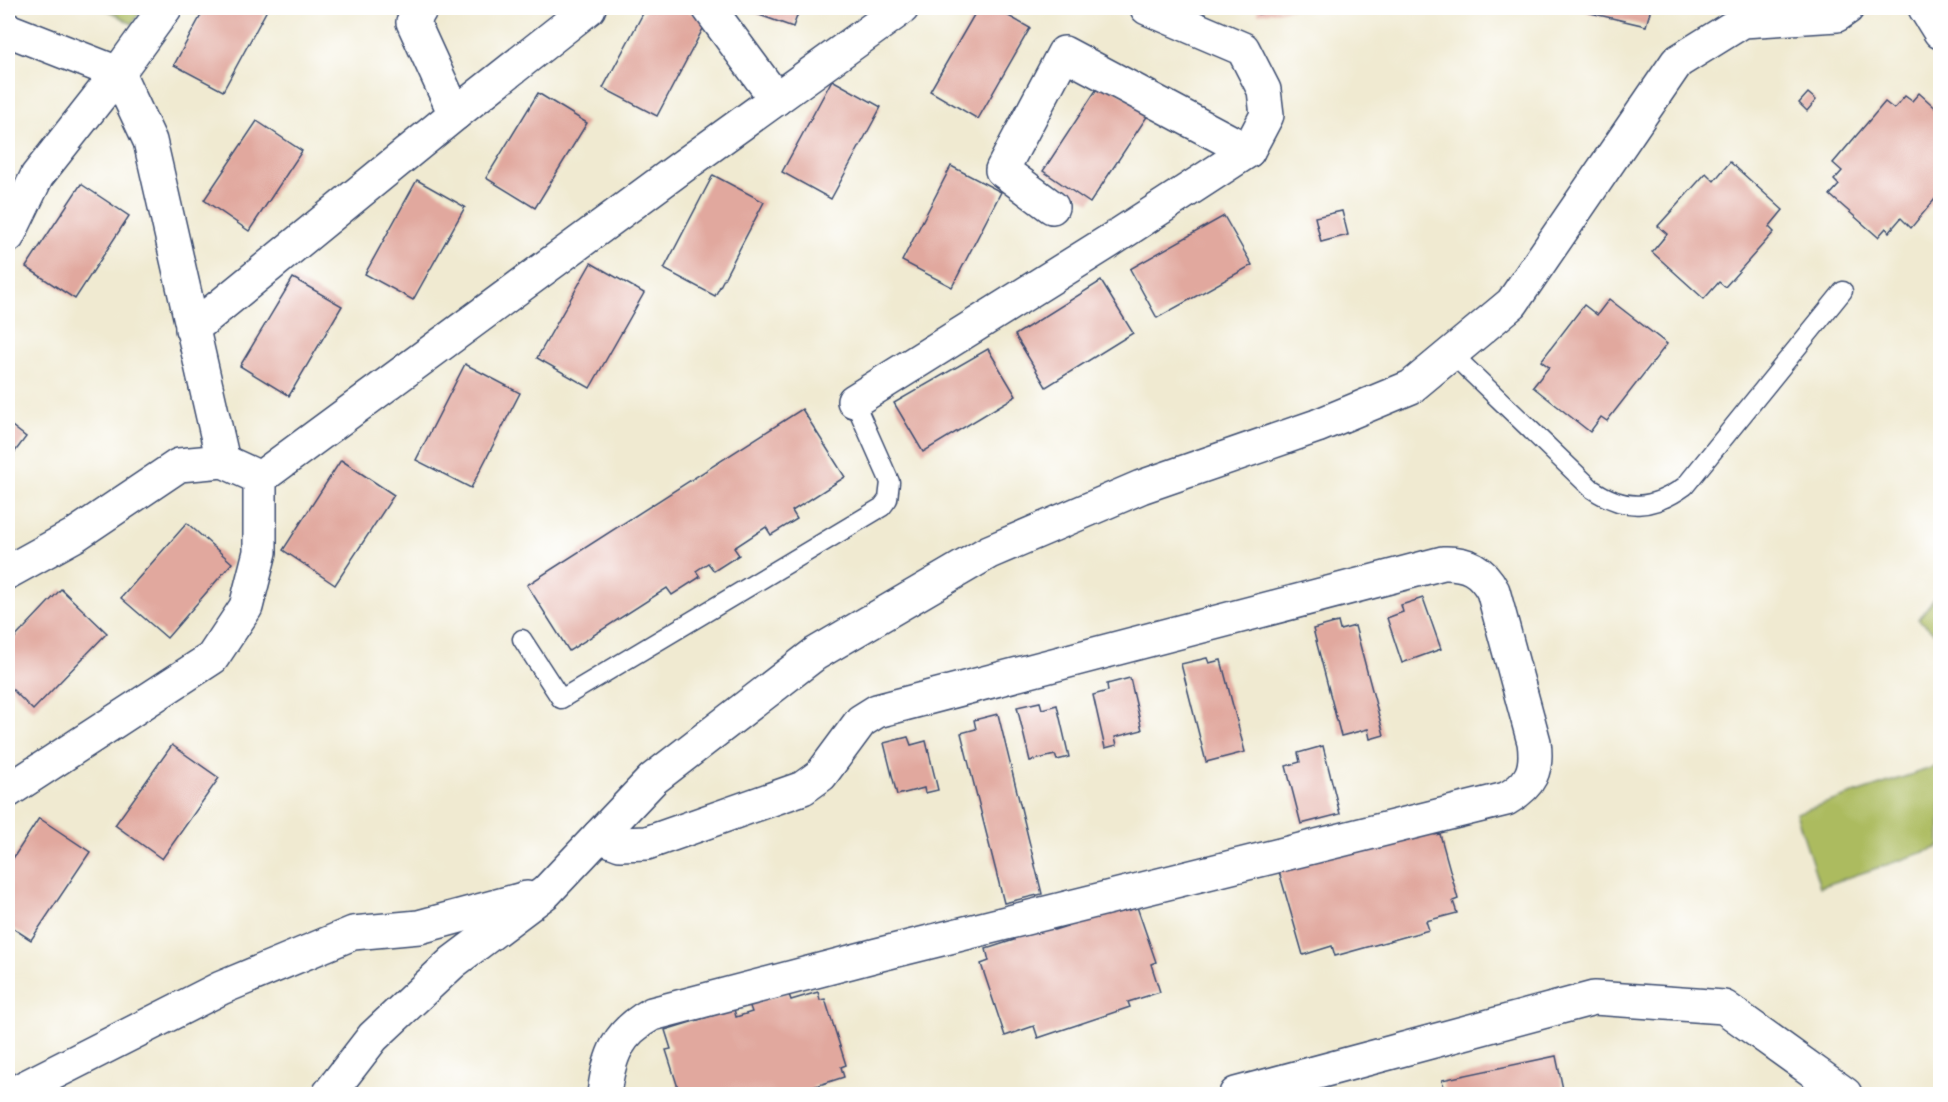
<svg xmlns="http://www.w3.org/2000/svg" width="1948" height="1102" viewBox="0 0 1948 1102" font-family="Mynerve,sans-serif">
	<rect width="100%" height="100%" fill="#fff"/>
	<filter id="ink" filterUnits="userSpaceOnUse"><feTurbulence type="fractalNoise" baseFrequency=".0167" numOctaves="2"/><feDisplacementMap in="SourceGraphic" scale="12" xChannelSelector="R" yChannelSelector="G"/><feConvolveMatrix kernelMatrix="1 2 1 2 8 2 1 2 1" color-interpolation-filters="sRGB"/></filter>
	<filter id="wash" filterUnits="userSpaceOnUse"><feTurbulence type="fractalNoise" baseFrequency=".008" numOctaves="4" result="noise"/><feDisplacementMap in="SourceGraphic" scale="24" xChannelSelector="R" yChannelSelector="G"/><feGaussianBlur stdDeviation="1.35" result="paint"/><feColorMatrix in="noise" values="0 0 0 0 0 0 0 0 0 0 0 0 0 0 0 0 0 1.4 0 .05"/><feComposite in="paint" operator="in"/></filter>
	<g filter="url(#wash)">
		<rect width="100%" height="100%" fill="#f0ead1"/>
		<g fill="#acbb5e" stroke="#64755e" stroke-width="1.5">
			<path d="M104,8H143L132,24Z"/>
			<path d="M1940,591V637L1918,619Z"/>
			<path d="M1940,765V847L1820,887L1796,813Z"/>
		</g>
		<g id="blocks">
			<g fill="#e1a89e">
				<path d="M205,8H268L223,91L174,65Z"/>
				<path d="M646,8H682L707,21L657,116L603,88Z"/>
				<path d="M740,8H800L793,27Z"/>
				<path d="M978,8H994L1030,28L978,119L930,91Z"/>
				<path d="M1257,8H1292V9L1258,14Z"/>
				<path d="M1587,8H1651L1646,26L1586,12Z"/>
				<path d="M832,80L881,107L831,199L782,172Z"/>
				<path d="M1102,81L1150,112L1090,203L1043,171Z"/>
				<path d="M538,93L587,123L535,208L486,178Z"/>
				<path d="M1808,93L1816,100L1807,111L1799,103Z"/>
				<path d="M1919,93L1940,112V193L1911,228L1901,218L1889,232L1886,228L1878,237L1830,195L1839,185L1834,180L1842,171L1833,163L1885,102L1894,109L1905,96L1912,101Z"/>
				<path d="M257,121L302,151L249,231L204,200Z"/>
				<path d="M1730,162L1783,210L1769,227L1774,232L1725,287L1719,282L1704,299L1652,252L1667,234L1658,226L1706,173L1714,181Z"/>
				<path d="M951,166L1001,192L952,287L902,261Z"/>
				<path d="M713,175L764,202L715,296L664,269Z"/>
				<path d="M417,180L465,207L413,300L365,274Z"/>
				<path d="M81,184L129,216L75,299L26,267Z"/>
				<path d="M1342,211L1348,235L1321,242L1315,217Z"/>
				<path d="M1224,216L1252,265L1157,318L1130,269Z"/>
				<path d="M591,263L644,293L590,388L537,358Z"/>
				<path d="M293,278L342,306L289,396L240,366Z"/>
				<path d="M1101,281L1133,333L1046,387L1015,335Z"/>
				<path d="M1609,299L1667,344L1607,421L1601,417L1590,432L1533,387L1549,367L1541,361L1584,305L1597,315Z"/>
				<path d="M988,349L1016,396L923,452L894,403Z"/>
				<path d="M465,364L520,393L471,488L416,460Z"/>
				<path d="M802,409L845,477L792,511L797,519L771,535L766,527L734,548L739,555L714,571L708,563L696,571L700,577L672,595L667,588L569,651L527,585Z"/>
				<path d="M8,423L26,437L8,461Z"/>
				<path d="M341,460L394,495L335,585L283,550Z"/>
				<path d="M187,523L232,563L167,638L121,598Z"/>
				<path d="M61,589L107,633L33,710L8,685V645Z"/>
				<path d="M1423,598L1441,649L1402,663L1387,618L1403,612L1401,605Z"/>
				<path d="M1338,622L1340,630L1355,626L1384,735L1370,739L1368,729L1341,736L1313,629Z"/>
				<path d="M1207,658L1209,663L1221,660L1245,752L1206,762L1181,664Z"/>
				<path d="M1130,678L1142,730L1115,737L1117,745L1105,748L1093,695L1108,691L1107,684Z"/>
				<path d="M1040,702L1042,709L1057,705L1069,757L1057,760L1055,755L1030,761L1017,707Z"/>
				<path d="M998,714L1042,894L1004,903L961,733L976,729L974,720Z"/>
				<path d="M908,737L911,745L926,741L938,790L925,793L924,788L897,795L884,743Z"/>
				<path d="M172,745L219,778L162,859L115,825Z"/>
				<path d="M1323,746L1340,814L1301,824L1286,766L1300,762L1298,753Z"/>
				<path d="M39,818L90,852L31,940L8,925V866Z"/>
				<path d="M1433,828L1435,835L1440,834L1458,899L1453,901L1457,913L1426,921L1429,930L1335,956L1332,946L1303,955L1278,868Z"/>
				<path d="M1136,904L1156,962L1151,964L1160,992L1128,1002L1130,1007L1038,1038L1034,1026L1005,1036L981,964L989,961L986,949L1014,940L1011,932L1050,919L1054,930L1067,926L1064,918Z"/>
				<path d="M788,992L791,1000L818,992L820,1000L825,999L846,1065L841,1067L844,1077L813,1087L815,1093L809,1094H680L666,1050L671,1049L665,1030L734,1009L736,1017L752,1012L749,1004Z"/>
				<path d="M1556,1056L1564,1094H1445L1442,1080Z"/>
			</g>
		</g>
	</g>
	<g filter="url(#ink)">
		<use href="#blocks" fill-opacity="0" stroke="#3b4b6f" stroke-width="1.5"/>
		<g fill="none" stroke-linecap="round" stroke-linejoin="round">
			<g stroke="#3b4b6f" stroke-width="21">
				<g id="lane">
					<path d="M1452,354L1592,489C1625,511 1652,510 1685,486L1843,291"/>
					<path d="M522,639L561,699L882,507L888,499L890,482L854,401"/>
				</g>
			</g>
			<g stroke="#3b4b6f" stroke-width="36">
				<g id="street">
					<path d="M165,8L118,73L150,141L223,461"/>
					<path d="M421,8L413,22L455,114"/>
					<path d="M709,8L776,99"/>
					<path d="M1925,8L1940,32"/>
					<path d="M8,30L118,73L37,176L8,236"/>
					<path d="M1052,207L1002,170L1064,53L1248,151"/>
					<path d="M192,329L455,114L589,8"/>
					<path d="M854,401L1108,242L1248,151L1267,115L1264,90L1243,49L1147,8"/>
					<path d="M260,478L683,166L902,8"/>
					<path d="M8,572L75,535L179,465L223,461L260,478V552L246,607L212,658L8,791"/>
					<path d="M599,836L620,844L647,843L803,788L821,775L861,721L877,711L1443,563C1467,562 1482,570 1493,591L1534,742C1538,770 1531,785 1506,799L877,955L652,1014C617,1033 609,1056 604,1094"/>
					<path d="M12,1094L221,988L353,933L419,927L527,898"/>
					<path d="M329,1094L373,1037L453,962L546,892L653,779L815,654L989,552L1141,487L1317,426L1411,387L1512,303L1677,62L1743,21L1837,15L1847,8"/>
					<path d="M1236,1094L1594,998L1724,1007L1845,1094"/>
				</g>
			</g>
			<use href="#lane" stroke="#fff" stroke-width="18"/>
			<use href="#street" stroke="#fff" stroke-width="33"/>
		</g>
	</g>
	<rect width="1948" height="1102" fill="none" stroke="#fff" stroke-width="30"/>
</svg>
